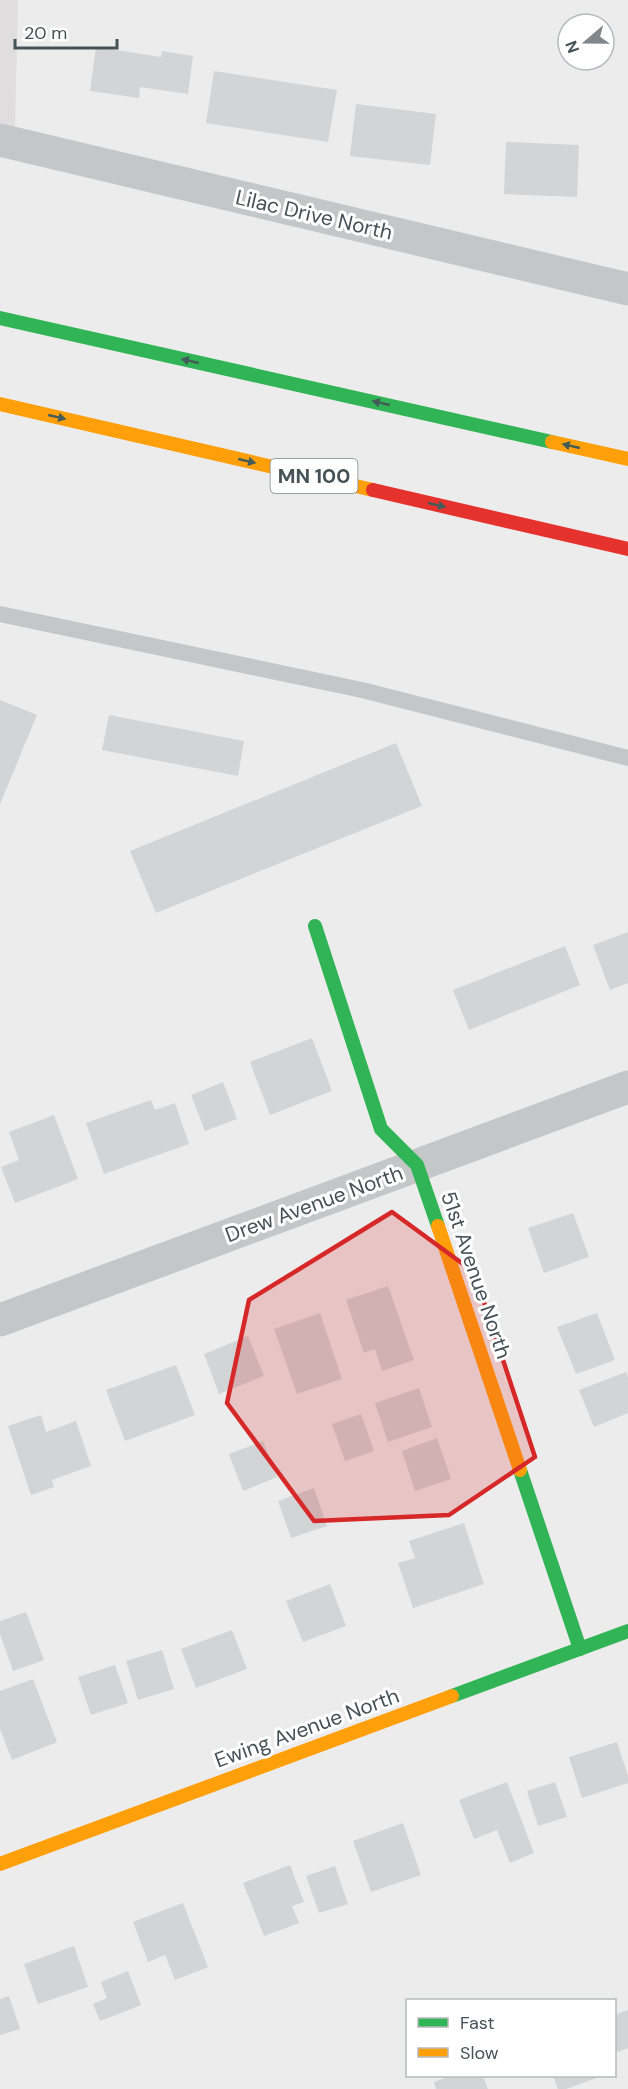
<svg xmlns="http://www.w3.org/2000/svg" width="628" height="2089" viewBox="0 0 628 2089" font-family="'DM Sans',sans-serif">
	<rect width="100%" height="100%" fill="#edecec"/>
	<path fill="#dfddde" d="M0,0H18L15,127L0,123Z"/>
	<g fill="#d3d4d5">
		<path d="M96,47L161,57L162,51L193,56L188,94L140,87L139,98L90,91Z"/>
		<path d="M214,71L337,90L328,142L206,123Z"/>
		<path d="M356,104L436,114L430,165L350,156Z"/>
		<path d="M506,142L579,145L577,197L504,194Z"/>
		<path d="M0,700L37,715L0,804Z"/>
		<path d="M109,715L244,741L238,776L102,750Z"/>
		<path d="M396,743L422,806L156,913L130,851Z"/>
		<path d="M628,932V983L610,990L593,945Z"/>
		<path d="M565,946L580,985L469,1030L453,990Z"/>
		<path d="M312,1038L332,1091L270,1115L250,1062Z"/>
		<path d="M223,1082L237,1119L205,1131L191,1095Z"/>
		<path d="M151,1100L155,1110L175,1103L189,1144L104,1174L86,1123Z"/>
		<path d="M54,1115L78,1179L15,1203L1,1167L19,1160L9,1132Z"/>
		<path d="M573,1213L589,1257L544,1273L528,1228Z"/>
		<path d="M388,1286L414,1360L382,1371L375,1349L364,1353L346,1300Z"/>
		<path d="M320,1313L342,1379L297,1394L274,1329Z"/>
		<path d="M597,1313L615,1360L576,1374L557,1327Z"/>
		<path d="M248,1336L264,1376L219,1394L204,1354Z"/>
		<path d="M176,1365L195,1415L125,1441L106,1390Z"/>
		<path d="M626,1372L628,1377V1413L594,1427L579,1390Z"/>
		<path d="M419,1388L432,1427L388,1442L375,1403Z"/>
		<path d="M361,1414L374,1451L345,1461L332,1424Z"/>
		<path d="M41,1415L46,1432L76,1421L91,1466L52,1480L54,1487L31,1495L8,1426Z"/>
		<path d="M437,1438L451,1479L415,1491L402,1451Z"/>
		<path d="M263,1441L277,1477L243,1491L229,1454Z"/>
		<path d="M314,1488L327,1526L291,1538L278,1501Z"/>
		<path d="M464,1523L484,1584L413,1608L398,1563L415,1558L409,1541Z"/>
		<path d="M330,1584L346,1626L303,1642L286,1601Z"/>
		<path d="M26,1612L44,1660L13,1671L0,1634V1621Z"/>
		<path d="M232,1630L247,1669L196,1688L181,1649Z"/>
		<path d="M162,1650L174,1689L138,1700L126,1661Z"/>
		<path d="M115,1665L128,1703L91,1715L78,1677Z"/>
		<path d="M33,1679L57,1742L12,1760L0,1729V1691Z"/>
		<path d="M617,1742L628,1776V1783L582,1798L569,1757Z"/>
		<path d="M507,1782L534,1853L510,1863L497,1830L474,1839L459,1800Z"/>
		<path d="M555,1782L567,1817L538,1826L527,1791Z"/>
		<path d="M403,1823L421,1875L371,1892L353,1841Z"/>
		<path d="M290,1865L304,1902L292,1906L299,1923L264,1936L243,1883Z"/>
		<path d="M335,1866L348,1904L319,1913L306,1876Z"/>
		<path d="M183,1903L208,1967L175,1980L165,1955L148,1962L133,1922Z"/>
		<path d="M74,1946L88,1987L38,2004L24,1964Z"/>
		<path d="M128,1971L141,2005L100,2021L93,2004L107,1998L101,1982Z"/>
		<path d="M9,1996L20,2029L0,2035V1999Z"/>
		<path d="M628,2010V2048L618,2052L614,2044V2015Z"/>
		<path d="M450,2076H483L488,2089H436L434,2082Z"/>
		<path d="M553,2076H602L566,2089H558Z"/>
	</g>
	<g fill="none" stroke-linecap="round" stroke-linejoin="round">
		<path stroke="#c4c7c8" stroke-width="16" d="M0,614L362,690L628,758"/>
		<g stroke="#c4c7c8" stroke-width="33">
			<path d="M0,140L628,289"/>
			<path d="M0,1320L628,1087"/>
		</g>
		<g stroke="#30b455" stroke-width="14">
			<path d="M0,318L552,442"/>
			<path d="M315,926L381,1129L417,1165L438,1226"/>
			<path d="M520,1470L580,1649"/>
			<path d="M452,1696L628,1631"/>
		</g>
		<g stroke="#ff9f0a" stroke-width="14">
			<path d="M0,404L373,490"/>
			<path d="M552,442L628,459"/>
			<path d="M438,1226L520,1470"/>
			<path d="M0,1864L452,1696"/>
		</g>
		<path stroke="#e5322d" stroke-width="14" d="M373,490L628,549"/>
	</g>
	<defs><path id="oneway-solid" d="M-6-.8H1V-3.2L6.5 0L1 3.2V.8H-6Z" transform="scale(1.5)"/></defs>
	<g fill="#435c58">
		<use href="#oneway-solid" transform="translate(190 361) rotate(-167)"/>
		<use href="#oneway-solid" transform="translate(381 403) rotate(-167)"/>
		<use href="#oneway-solid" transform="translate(57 417) rotate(13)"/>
		<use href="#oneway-solid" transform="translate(571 446) rotate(-167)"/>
		<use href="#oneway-solid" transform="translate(247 461) rotate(13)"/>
		<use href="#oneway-solid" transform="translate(437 505) rotate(13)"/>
	</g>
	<path fill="#d62828" fill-opacity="0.2" stroke="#d62828" stroke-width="4.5" stroke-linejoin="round" d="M392,1212L474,1272L535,1457L449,1515L314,1521L227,1403L249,1300Z"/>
	<g text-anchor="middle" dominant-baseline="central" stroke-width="6" stroke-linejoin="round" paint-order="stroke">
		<rect fill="#fff" stroke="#7d868a" stroke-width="1.5" x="270.5" y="459" width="87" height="34" rx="4.5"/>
		<g font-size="20" font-weight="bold" fill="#455258">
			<text x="314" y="476">MN 100</text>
		</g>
		<g font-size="21" fill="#455258" stroke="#fff">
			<text transform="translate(314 215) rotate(13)">Lilac Drive North</text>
			<text transform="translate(314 1204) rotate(-20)">Drew Avenue North</text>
			<text transform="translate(476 1275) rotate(71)">51st Avenue North</text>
			<text transform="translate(307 1728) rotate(-20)">Ewing Avenue North</text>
		</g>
	</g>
	<rect x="406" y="1999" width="210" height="78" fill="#ffffff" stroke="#b5babc" stroke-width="1.5"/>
	<rect x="418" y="2018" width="30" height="9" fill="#30b455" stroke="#b5babc" stroke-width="1.5"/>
	<text x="460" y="2029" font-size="18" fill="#455258">Fast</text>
	<rect x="418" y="2048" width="30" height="9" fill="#ff9f0a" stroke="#b5babc" stroke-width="1.5"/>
	<text x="460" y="2059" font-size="18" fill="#455258">Slow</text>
	<g transform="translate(586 42) rotate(250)"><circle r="28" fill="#ffffff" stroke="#b5babc" stroke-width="1.5"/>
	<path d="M0-4.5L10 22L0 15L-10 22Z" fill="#80888c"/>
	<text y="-9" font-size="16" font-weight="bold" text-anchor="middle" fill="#455258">N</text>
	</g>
	<path d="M15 39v9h102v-9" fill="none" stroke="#455258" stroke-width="3"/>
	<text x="24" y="39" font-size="18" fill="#455258" stroke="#ffffff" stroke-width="4.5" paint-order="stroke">20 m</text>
</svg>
